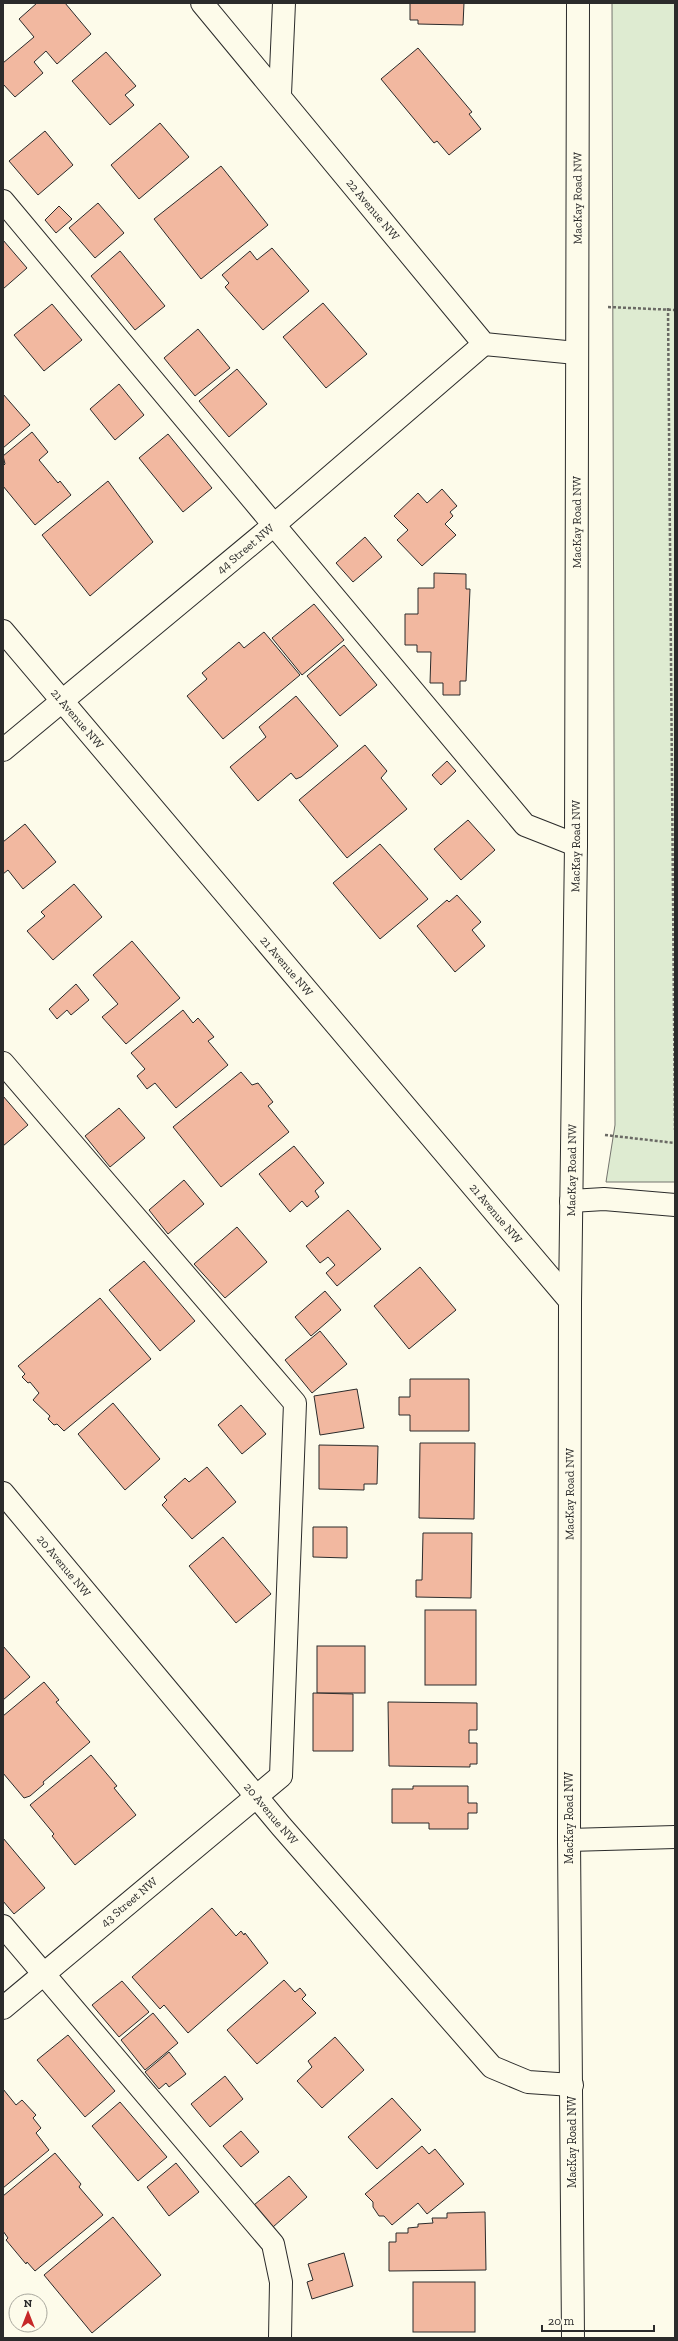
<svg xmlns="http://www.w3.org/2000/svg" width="678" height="2341" viewBox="0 0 678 2341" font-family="'Zilla Slab',serif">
	<rect width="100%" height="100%" fill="#fdfbea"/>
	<path fill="#deebd1" stroke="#74746e" d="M612,3H675V1182H606L615,1125Z"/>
	<g fill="#f2b8a0" stroke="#2b2b2b">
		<path d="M37,3H65L91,34L57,64L46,51L34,62L43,73L15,97L3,84V63L34,37L19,19Z"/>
		<path d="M410,3H464L463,25L418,24V20H410Z"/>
		<path d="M418,48L472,112L469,114L481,129L449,155L437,141L434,143L381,79Z"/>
		<path d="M106,52L136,86L125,95L134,105L110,125L72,81Z"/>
		<path d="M160,123L189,157L139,199L111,165Z"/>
		<path d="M45,131L73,165L38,195L9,161Z"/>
		<path d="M221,166L268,225L201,279L154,219Z"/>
		<path d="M98,203L124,233L95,258L69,228Z"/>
		<path d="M59,206L72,219L56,233L45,220Z"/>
		<path d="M3,240L27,268L3,289Z"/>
		<path d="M272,248L309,291L263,330L225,287L229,283L222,275L250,251L257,260Z"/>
		<path d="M120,251L165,306L135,330L91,276Z"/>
		<path d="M323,303L367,354L326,388L283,337Z"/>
		<path d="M52,304L82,340L44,371L14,335Z"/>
		<path d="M198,329L230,368L195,396L164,358Z"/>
		<path d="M237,369L267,404L229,437L199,401Z"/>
		<path d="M119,384L144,415L115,440L90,409Z"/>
		<path d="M3,394L30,425L3,448Z"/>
		<path d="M32,432L48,452L39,460L58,483L60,481L71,495L35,525L3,486V466L5,464L3,456Z"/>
		<path d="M168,434L212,488L183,512L139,458Z"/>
		<path d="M108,481L153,542L90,596L42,535Z"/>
		<path d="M442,489L457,506L450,512L453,516L445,524L456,535L422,566L397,540L408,530L394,516L418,493L427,503Z"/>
		<path d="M365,537L382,557L353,582L336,563Z"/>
		<path d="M434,573L466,574V589H470L466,681H460V695H443V683H430L431,652H417V645H405V614H418V588H434Z"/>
		<path d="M314,604L344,640L302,675L272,638Z"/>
		<path d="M264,632L300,675L223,739L187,696L207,679L202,673L239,642L244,648Z"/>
		<path d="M344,645L377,685L340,716L307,676Z"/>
		<path d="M296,696L338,746L301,777L296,779L291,773L258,801L230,767L266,737L259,727Z"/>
		<path d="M365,745L387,771L381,778L407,809L347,858L299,800Z"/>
		<path d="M447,761L456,771L441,785L432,775Z"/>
		<path d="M468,820L495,850L461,880L434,849Z"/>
		<path d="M25,824L56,862L23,889L8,870L3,874V842Z"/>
		<path d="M380,844L428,899L380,939L333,883Z"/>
		<path d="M74,884L102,917L53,960L27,931L45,916L41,912Z"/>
		<path d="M457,895L481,922L472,930L485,946L455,972L417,926L447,900L449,902Z"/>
		<path d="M132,941L180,998L126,1044L102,1017L118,1004L93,975Z"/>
		<path d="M76,984L89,1000L71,1015L67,1010L57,1019L49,1009Z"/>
		<path d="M183,1010L193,1023L198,1018L214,1037L208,1041L228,1065L176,1108L155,1083L147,1089L137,1076L145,1069L131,1053Z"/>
		<path d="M241,1072L252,1085L258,1083L273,1102L268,1106L289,1132L221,1187L173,1127Z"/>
		<path d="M3,1096L28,1125L3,1146Z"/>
		<path d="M119,1108L145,1138L110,1167L85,1136Z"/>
		<path d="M294,1146L324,1183L315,1191L319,1197L307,1207L302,1201L290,1212L259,1174Z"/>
		<path d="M184,1180L204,1204L168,1234L149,1210Z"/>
		<path d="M348,1210L381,1249L337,1286L326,1273L335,1265L328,1257L320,1263L306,1246Z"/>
		<path d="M237,1227L267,1262L225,1298L194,1264Z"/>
		<path d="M144,1261L195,1321L160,1351L109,1290Z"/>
		<path d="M420,1267L456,1310L409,1349L374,1306Z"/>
		<path d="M325,1291L341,1310L311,1336L295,1317Z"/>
		<path d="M100,1298L151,1359L64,1431L57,1424L54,1425L48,1419L50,1416L33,1400L39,1393L30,1382L28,1383L22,1377L25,1374L18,1366Z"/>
		<path d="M320,1331L347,1364L312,1393L285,1360Z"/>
		<path d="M410,1379H469V1431H410V1415H399V1397H410Z"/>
		<path d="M357,1389L364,1428L320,1435L314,1396Z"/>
		<path d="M113,1403L160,1459L125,1490L78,1434Z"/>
		<path d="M241,1405L266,1434L242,1454L218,1425Z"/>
		<path d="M420,1443H475L474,1519L419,1518Z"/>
		<path d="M319,1445L378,1446L377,1484H364V1490L319,1489Z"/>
		<path d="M207,1467L236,1502L192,1539L162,1505L167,1500L164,1497L185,1478L189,1482Z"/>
		<path d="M313,1527H347V1558L313,1557Z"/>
		<path d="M423,1533H472L471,1598L416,1597V1580H422Z"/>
		<path d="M223,1537L271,1594L236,1623L189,1566Z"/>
		<rect x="425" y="1610" width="51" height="75"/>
		<path d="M3,1646L30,1677L3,1700Z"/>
		<rect x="317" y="1646" width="48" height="47"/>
		<path d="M44,1682L59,1700L56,1702L90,1742L43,1782L44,1784L30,1796L24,1798L3,1773V1716Z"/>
		<path d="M313,1693L353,1694V1751H313Z"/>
		<path d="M388,1702L477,1703V1730H469V1743H477V1764H470V1767L389,1766Z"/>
		<path d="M91,1755L117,1786L114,1788L136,1815L75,1865L52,1836L54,1834L30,1805Z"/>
		<path d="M413,1786H468V1803H477V1813H468V1829H429V1823H392V1789H413Z"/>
		<path d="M3,1838L45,1888L14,1914L3,1901Z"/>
		<path d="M212,1908L236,1936L241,1931L244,1935L245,1933L268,1963L188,2033L164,2005L160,2009L132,1977Z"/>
		<path d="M284,1980L295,1992L300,1988L306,1995L302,1999L316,2013L257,2064L227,2030Z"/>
		<path d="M122,1981L149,2012L119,2037L92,2005Z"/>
		<path d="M153,2013L178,2043L145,2070L121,2040Z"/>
		<path d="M68,2035L115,2091L85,2117L37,2060Z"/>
		<path d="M335,2037L364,2070L322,2108L297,2081L312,2067L308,2061Z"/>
		<path d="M169,2052L186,2074L169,2087L166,2083L159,2089L145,2072Z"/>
		<path d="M225,2076L243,2099L210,2127L191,2104Z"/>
		<path d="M3,2089L16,2105L22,2100L36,2115L33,2118L41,2128L36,2133L49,2150L3,2188Z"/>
		<path d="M392,2098L421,2130L377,2169L348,2137Z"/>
		<path d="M120,2102L167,2157L138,2181L92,2126Z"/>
		<path d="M241,2131L259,2152L241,2167L223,2146Z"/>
		<path d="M422,2146L429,2154L435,2149L464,2184L427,2214L418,2203L392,2225L384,2216H379L373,2207V2202L365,2194Z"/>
		<path d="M55,2153L81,2184L79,2187L103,2215L35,2271L27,2262L26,2264L6,2240L8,2238L3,2231V2196Z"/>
		<path d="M176,2163L199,2192L169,2216L147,2187Z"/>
		<path d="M289,2176L307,2197L273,2227L254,2205Z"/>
		<path d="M485,2212L486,2270L389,2271V2242H396V2233H408V2228L418,2227V2224L433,2223L432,2218H447V2213Z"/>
		<path d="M113,2217L161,2275L92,2333L44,2275Z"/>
		<path d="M344,2253L353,2286L312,2299L307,2282L313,2280L308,2264Z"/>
		<rect x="413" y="2282" width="62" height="50"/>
	</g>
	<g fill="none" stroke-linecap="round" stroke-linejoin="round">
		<g stroke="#2b2b2b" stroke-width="24">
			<g id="minor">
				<path id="s1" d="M202,3L484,344L576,353"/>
				<path d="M280,94L284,3"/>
				<path d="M3,201L525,825L576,845"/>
				<path id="s2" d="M3,631L570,1301"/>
				<path id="s3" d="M3,750L274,525L484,344"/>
				<path d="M3,1063L295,1403L281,1776L3,2008"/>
				<path d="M571,1201L604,1199L675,1205"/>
				<path id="s4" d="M3,1493L281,1826L492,2067L528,2082L572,2085"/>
				<path d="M569,1840L675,1837"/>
				<path d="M3,1926L273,2244L281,2282L280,2338"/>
				<path id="s5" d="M573,2338L569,1840L570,1301L576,845L578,3"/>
			</g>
		</g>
		<g stroke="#6a6964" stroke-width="2.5" stroke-dasharray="3 2" stroke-linecap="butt">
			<path d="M608,307L675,310"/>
			<path d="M668,308L675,1130"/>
			<path d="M605,1135L675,1143"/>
		</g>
		<use href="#minor" stroke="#fdfbea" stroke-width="22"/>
	</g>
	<g text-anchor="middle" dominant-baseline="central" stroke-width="3" stroke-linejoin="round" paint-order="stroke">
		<g font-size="12" fill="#2b2b2b" stroke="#fdfbea">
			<text stroke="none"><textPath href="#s5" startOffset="2140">MacKay Road NW</textPath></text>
			<text stroke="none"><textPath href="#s1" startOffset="268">22 Avenue NW</textPath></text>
			<text stroke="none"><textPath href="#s5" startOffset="1816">MacKay Road NW</textPath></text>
			<text stroke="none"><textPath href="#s3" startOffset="315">44 Street NW</textPath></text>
			<text stroke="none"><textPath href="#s2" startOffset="115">21 Avenue NW</textPath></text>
			<text stroke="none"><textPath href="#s5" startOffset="1492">MacKay Road NW</textPath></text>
			<text stroke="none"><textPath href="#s2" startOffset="439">21 Avenue NW</textPath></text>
			<text stroke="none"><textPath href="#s5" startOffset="1168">MacKay Road NW</textPath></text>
			<text stroke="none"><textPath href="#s2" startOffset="763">21 Avenue NW</textPath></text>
			<text stroke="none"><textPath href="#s5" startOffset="844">MacKay Road NW</textPath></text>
			<text stroke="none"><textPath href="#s4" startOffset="95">20 Avenue NW</textPath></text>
			<text stroke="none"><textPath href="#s4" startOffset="418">20 Avenue NW</textPath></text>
			<text transform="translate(569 1818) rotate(-90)">MacKay Road NW</text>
			<text transform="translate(129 1902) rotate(-40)">43 Street NW</text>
			<text transform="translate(572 2142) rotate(-90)">MacKay Road NW</text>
		</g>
	</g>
	<rect width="678" height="2341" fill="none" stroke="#2b2b2b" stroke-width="8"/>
	<g transform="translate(28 2313)"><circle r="19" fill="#fdfbea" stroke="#a9a89e"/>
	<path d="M0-3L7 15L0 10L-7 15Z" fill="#c62828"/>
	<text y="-6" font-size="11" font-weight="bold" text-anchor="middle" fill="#2b2b2b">N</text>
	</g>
	<path d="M542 2325v6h112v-6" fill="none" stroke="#2b2b2b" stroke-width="2"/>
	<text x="548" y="2325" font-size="12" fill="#2b2b2b" stroke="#fdfbea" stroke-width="3" paint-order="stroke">20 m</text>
</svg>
